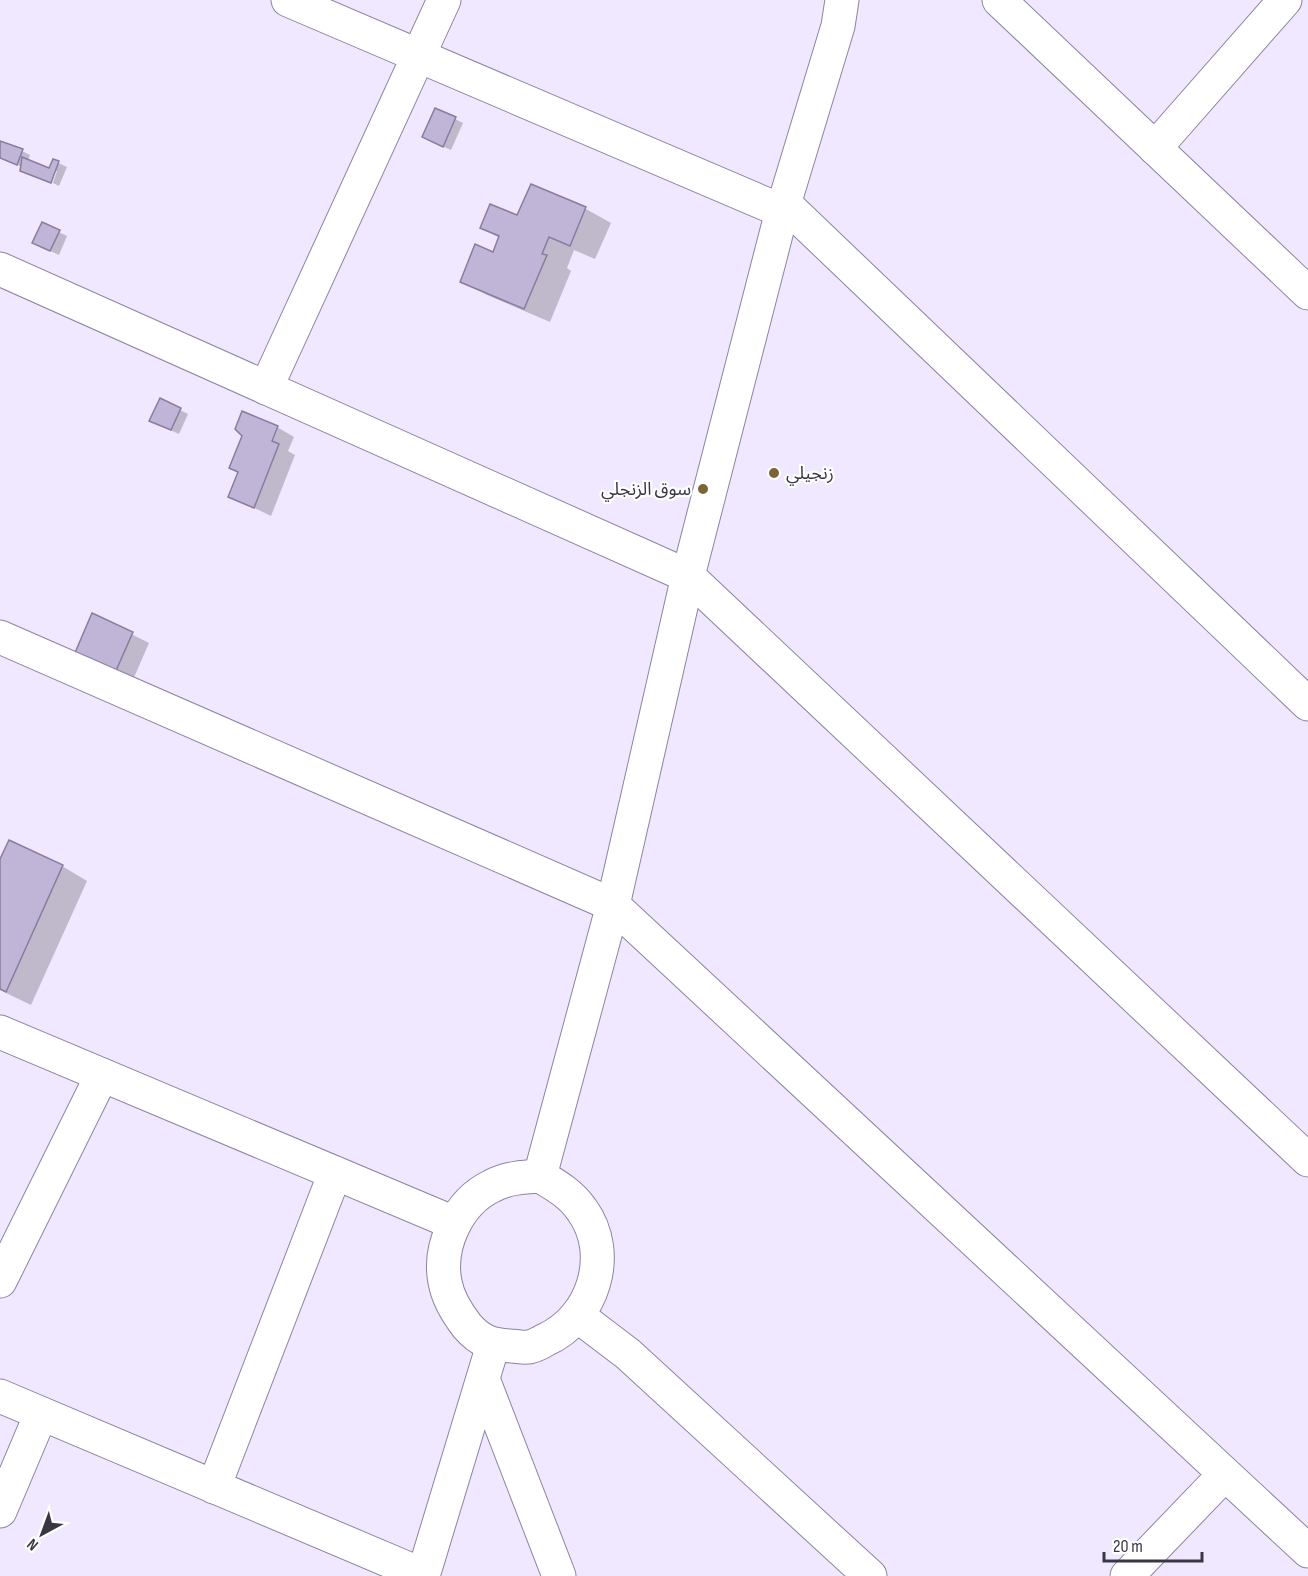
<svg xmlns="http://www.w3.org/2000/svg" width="1308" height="1576" viewBox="0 0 1308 1576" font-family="'Sofia Sans Condensed','Noto Sans Arabic',sans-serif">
	<rect width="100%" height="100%" fill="#efe8fe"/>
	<g fill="#0003">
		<path d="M455,119L463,123L451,150L431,141Z"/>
		<path d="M0,142L22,151L30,155L28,161L50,170L54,161L67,167L59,186L53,183L57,171H54L22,167L0,158Z"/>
		<path d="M531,186L586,209L611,223L595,259L574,250L567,268L571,271L550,322L487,295L462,281L494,254L500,238L482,228L518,217Z"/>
		<path d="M42,224L67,236L59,255L42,247Z"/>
		<path d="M160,400L188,414L179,434L159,425Z"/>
		<path d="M277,427L294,437L288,451L295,455L271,516L230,496L239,472L244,435Z"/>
		<path d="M93,615L149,643L132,682L76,654Z"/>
		<path d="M0,863L62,866L87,881L31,1005L0,990Z"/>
	</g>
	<g fill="#c0b5d7" stroke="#887d9e" stroke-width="1.5">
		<path d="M435,108L456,117L443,147L422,137Z"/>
		<path d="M0,141L23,149L17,165L0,158Z"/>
		<path d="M22,157L49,168L53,159L59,161L51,183L20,171Z"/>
		<path d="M531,184L586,207L570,246L549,237L542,254L547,255L524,309L460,282L475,244L493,252L499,236L480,228L490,204L517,215Z"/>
		<path d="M42,222L60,230L50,251L32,243Z"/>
		<path d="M160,398L181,408L171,430L149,421Z"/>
		<path d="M242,411L278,426L272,441L279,444L254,508L228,497L238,472L229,468L242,436L235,429Z"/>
		<path d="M92,613L133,632L115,673L74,655Z"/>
		<path d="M9,840L63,865L6,992L0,989V859Z"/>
	</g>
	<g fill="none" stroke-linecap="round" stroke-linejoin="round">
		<g stroke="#8e83a3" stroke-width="35">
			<g id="minor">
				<path d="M288,0L782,211"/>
				<path d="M999,0L1308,293"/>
				<path d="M1155,148L1285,0"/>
				<path d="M785,204L1308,704"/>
				<path d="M0,269L688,576L1308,1160"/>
				<path d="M266,388L444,0"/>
				<path d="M0,637L613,905L1308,1551"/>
				<path d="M0,1032L454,1223"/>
				<path d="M0,1281L102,1075"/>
				<path d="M578,1316L628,1354L870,1576"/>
				<path d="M0,1396L423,1575"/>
				<path d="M214,1487L335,1173"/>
				<path d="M0,1511L41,1414"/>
				<path d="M1127,1576L1225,1474"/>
			</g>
		</g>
		<g stroke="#8e83a3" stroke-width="35">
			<g id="major">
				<path d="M540,1176L613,905L688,576L782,211L838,26L842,0"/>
				<path d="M540,1176C557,1186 571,1194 582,1210C614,1254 593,1319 545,1340C540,1343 534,1346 529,1347C523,1348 516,1346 511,1346C491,1345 480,1341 467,1326C457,1313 448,1299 445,1282C438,1246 458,1202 492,1186C507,1178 523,1177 540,1176Z"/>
				<path d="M483,1379L559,1576"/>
				<path d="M423,1576L493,1345"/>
			</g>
		</g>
		<use href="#minor" stroke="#fff" stroke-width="33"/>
		<use href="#major" stroke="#fff" stroke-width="33"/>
	</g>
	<g fill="#7c6435" stroke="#fff" stroke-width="2">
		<circle cx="774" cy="473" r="6"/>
		<circle cx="703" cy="489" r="6"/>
	</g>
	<g text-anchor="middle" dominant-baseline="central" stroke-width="4.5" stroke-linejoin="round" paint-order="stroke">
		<g font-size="18" fill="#3b3644" stroke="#fff" text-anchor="start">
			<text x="786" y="473">زنجيلي</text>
			<text x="691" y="489" text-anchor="end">سوق الزنجلي</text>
		</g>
	</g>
	<g transform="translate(42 1534) rotate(221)" stroke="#ffffff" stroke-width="4.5" paint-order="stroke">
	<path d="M0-4.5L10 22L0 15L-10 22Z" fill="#3b3644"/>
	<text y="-9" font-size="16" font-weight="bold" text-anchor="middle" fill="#3b3644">N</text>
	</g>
	<path d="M1104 1552v9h98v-9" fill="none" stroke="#3b3644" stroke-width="3"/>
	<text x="1113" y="1552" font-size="18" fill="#3b3644" stroke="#ffffff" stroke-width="4.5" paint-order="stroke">20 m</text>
</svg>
